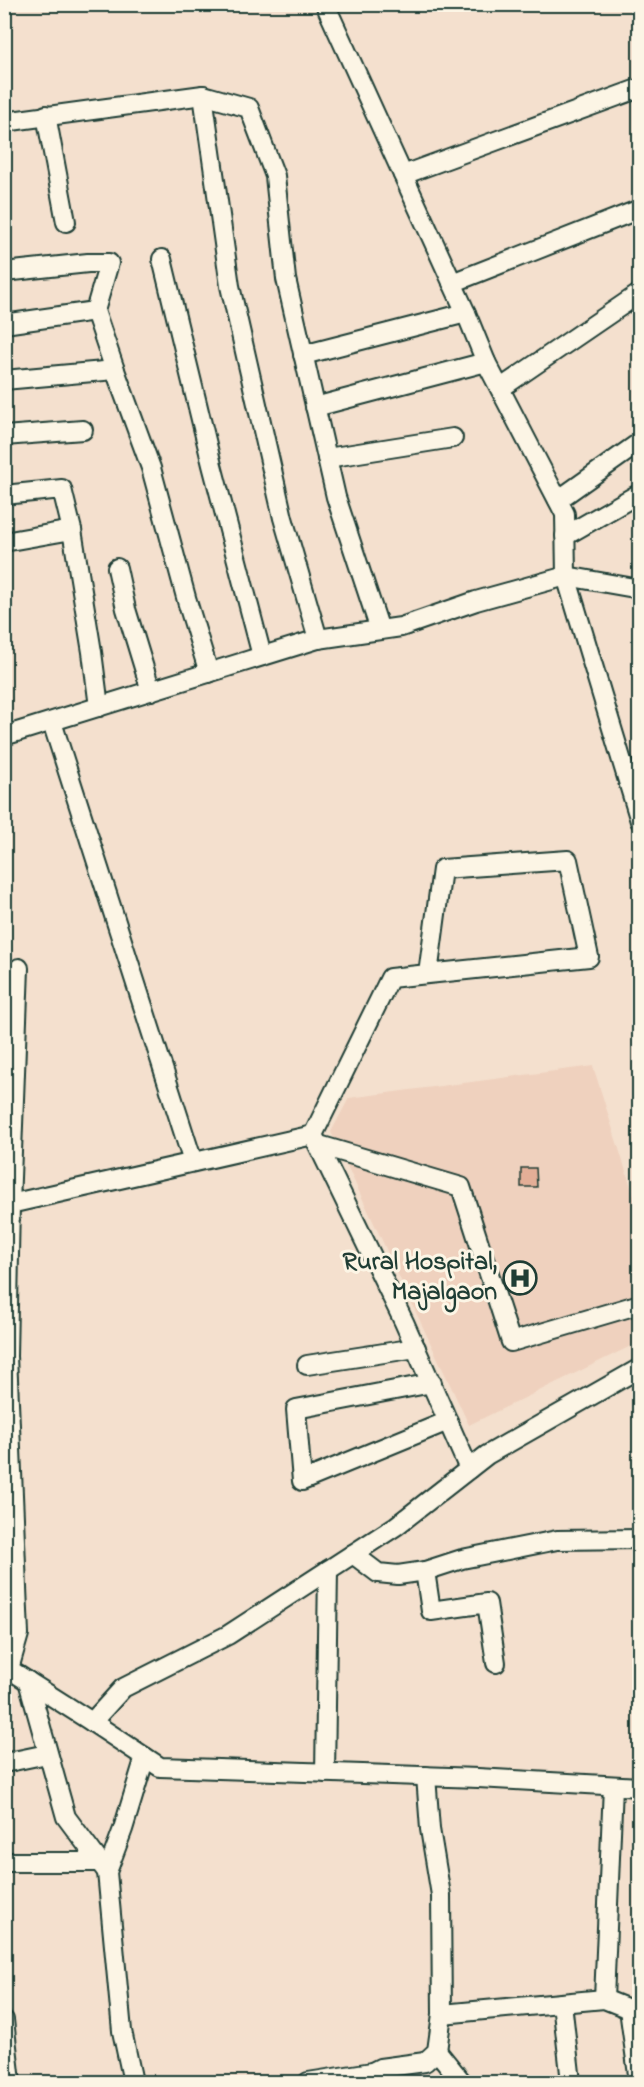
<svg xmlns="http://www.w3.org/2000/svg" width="644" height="2087" viewBox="0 0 644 2087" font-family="'Indie Flower',sans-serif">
	<rect width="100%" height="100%" fill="#f4e0ce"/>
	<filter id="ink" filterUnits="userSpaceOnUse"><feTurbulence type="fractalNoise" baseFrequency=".0167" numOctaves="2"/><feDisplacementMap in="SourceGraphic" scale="12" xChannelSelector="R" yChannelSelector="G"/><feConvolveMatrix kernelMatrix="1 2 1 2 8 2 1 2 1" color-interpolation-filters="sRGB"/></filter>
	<g filter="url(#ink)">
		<path fill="#efd1be" d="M593,1066L639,1213V1342L469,1425L331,1132L349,1098Z"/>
		<path fill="#e3ae97" stroke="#1f3d34" stroke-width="1.5" d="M521,1168H536L537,1187H521Z"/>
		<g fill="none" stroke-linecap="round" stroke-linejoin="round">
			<g stroke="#1f3d34" stroke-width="22">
				<g id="minor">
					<path d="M325,4L466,313L486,362L565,514L566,576L640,821"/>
					<path d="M203,95L230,286L283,518L318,639"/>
					<path d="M46,115L66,222"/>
					<path d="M4,122L203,95L249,108L275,176L286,279L336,497L380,630"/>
					<path d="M403,175L640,88"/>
					<path d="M162,259L212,465L262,656"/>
					<path d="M4,272L88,263H109L95,311L115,370L151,468L187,601L209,673"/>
					<path d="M452,283L640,209"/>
					<path d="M4,324L95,311"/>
					<path d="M303,355L466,313"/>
					<path d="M4,380L115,370"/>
					<path d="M501,388L640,293"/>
					<path d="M315,407L486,362"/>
					<path d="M4,436L83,430"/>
					<path d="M327,458L453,438"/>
					<path d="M4,495L62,489L72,530"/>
					<path d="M558,500L640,442"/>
					<path d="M565,536L640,493"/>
					<path d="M4,542L72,530L92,652L99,707"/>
					<path d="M117,568L126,609L151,691"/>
					<path d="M52,722L193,1162"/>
					<path d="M4,736L318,639L401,627L476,601L566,576L640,589"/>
					<path d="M313,1135L390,978L589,957L568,860L442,869L428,974"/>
					<path d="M315,1139L404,1322L469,1469"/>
					<path d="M319,1145L461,1187L511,1342L640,1304"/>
					<path d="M10,1204L313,1135"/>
					<path d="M307,1365L416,1348"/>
					<path d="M432,1383L296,1409L302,1481L448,1421"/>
					<path d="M353,1554L378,1573L398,1575L425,1571L462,1559L557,1540L640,1539"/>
					<path d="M425,1571L431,1611L487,1603L496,1663"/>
					<path d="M4,1666L92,1722L123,1688L228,1635L396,1526L487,1455L640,1368"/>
					<path d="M9,1669L19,1634L7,1356L10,1204L19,968"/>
					<path d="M28,1681L66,1817L107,1872"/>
					<path d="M92,1722L160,1767L478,1778L640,1787"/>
					<path d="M4,1763L47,1754"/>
					<path d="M325,1773L328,1570"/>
					<path d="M4,1862H99"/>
					<path d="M604,1999L613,1786"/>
					<path d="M562,2003L571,2082"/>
					<path d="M629,2009L639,2082"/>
					<path d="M442,2014L604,1999L629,2009H640"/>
					<path d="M4,2020L11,2082"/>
					<path d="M437,2051L462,2082"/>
					<path d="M133,2082L122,2031L107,1872L123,1829L145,1757"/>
					<path d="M308,2082L372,2072"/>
					<path d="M364,2082V2076L380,2068L425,2062L437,2051L442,2014L441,1895L430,1829L426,1776"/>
				</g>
			</g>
			<use href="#minor" stroke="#fcf5e5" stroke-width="18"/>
		</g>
	</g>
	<defs>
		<g id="hospital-ring" transform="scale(1.725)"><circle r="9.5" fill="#fcf5e5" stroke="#1f3d34" stroke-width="1.5"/><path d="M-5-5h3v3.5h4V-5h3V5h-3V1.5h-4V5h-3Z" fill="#1f3d34"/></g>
	</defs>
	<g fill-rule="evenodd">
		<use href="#hospital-ring" x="520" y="1278"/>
	</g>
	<g text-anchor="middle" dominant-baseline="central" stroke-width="6" stroke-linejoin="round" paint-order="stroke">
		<g font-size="26" font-weight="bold" fill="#1f3d34" stroke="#fcf5e5" text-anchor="end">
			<text x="497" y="1263">Rural Hospital,<tspan x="497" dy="30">Majalgaon</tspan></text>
		</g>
	</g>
	<rect width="644" height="2087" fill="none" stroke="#fcf5e5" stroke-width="24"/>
	<rect x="12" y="12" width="620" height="2063" fill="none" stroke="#1f3d34" stroke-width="2" filter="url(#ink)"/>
</svg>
